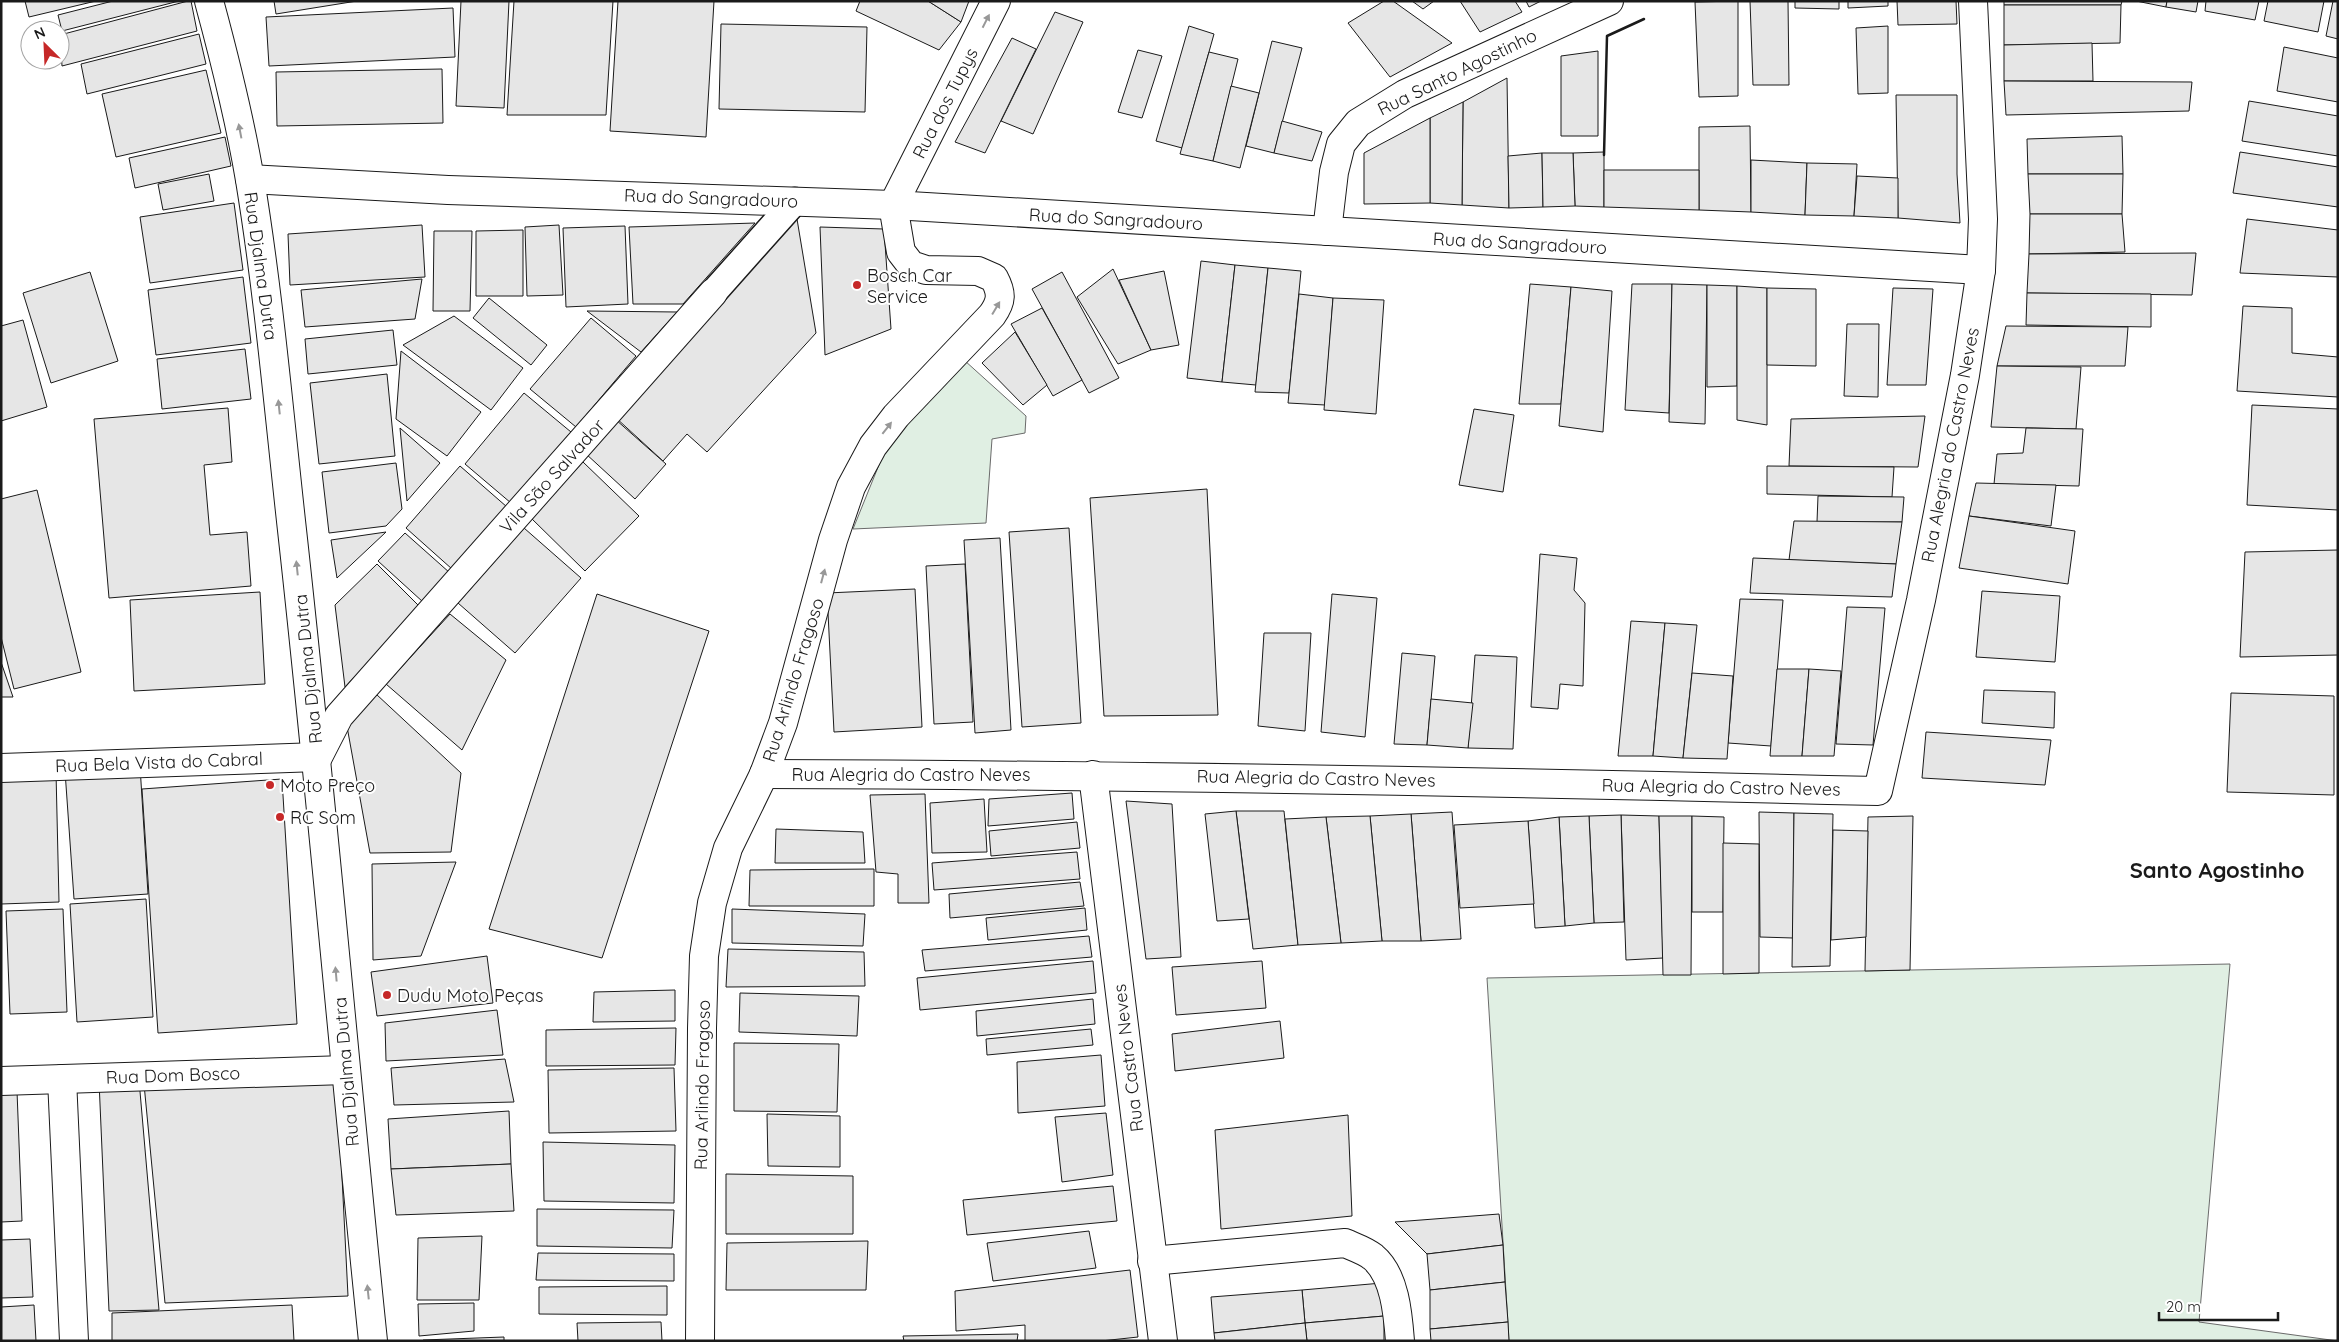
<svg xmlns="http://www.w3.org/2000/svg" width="2339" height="1342" viewBox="0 0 2339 1342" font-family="Quicksand,sans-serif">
	<rect width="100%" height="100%" fill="#fff"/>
	<g fill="#e0efe3" stroke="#6a6a6a">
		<path d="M964,360L1026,416L1025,433L992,439L986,523L853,529L885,450Z"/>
		<path d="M2230,964L2199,1322L2338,1341H1509L1487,978Z"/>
	</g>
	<g fill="#e6e6e6" stroke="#1a1a1a">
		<path d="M25,1H96L29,17Z"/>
		<path d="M113,1H179L62,31L58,15Z"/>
		<path d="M188,1H191L197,31L62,66L60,35Z"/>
		<path d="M274,1H357L276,14Z"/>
		<path d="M461,1H509L504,108L456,106Z"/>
		<path d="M514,1H613L606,115H507Z"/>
		<path d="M618,1H714L706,137L610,131Z"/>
		<path d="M860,1H928L961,22L939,50L856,11Z"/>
		<path d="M928,1H969L961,22Z"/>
		<path d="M1384,1H1393L1452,43L1390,77L1348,23Z"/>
		<path d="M1412,1H1434L1423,9Z"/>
		<path d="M1460,1H1515L1522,12L1480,32Z"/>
		<path d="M1526,1H1541L1529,7Z"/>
		<path d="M1738,1V96L1699,97L1695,2Z"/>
		<path d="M1750,1H1788L1789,85H1753Z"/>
		<path d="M1795,1H1839V9L1795,8Z"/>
		<path d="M1848,1H1888V6L1848,8Z"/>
		<path d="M1897,1H1956L1957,24L1898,25Z"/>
		<path d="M2004,1H2122L2121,5H2004Z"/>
		<path d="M2136,1H2167L2166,7Z"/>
		<path d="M2167,1H2198L2196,12L2166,7Z"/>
		<path d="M2206,1H2259L2255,20L2205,11Z"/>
		<path d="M2268,1H2324L2318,32L2264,21Z"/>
		<path d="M2333,1H2338V39L2326,36Z"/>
		<path d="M2004,5H2121L2120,43L2004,45Z"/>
		<path d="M453,8L455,57L269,66L266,17Z"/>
		<path d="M1055,12L1083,22L1033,134L1001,121Z"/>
		<path d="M721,24L867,27L865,112L719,109Z"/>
		<path d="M1189,26L1214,34L1182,148L1156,141Z"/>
		<path d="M1888,26V93L1858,94L1856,28Z"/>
		<path d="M199,34L206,64L87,94L81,64Z"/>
		<path d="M1012,38L1036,49L985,153L955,142Z"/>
		<path d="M1272,41L1302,48L1274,153L1246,146Z"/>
		<path d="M2092,43L2093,81H2004V45Z"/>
		<path d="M2284,47L2338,58V102L2277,91Z"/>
		<path d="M1138,50L1162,56L1142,118L1118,112Z"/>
		<path d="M1598,51V136H1561V56Z"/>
		<path d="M1209,52L1238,59L1213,161L1180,154Z"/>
		<path d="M442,69L443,123L277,126L276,72Z"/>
		<path d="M206,70L221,133L116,157L102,94Z"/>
		<path d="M1507,78L1509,208L1462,205L1463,102Z"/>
		<path d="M2004,81L2192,82L2189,111L2006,115Z"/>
		<path d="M1231,86L1259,93L1240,168L1213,161Z"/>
		<path d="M1896,95H1957V174L1960,223L1898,218Z"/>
		<path d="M2249,101L2338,116V156L2242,141Z"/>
		<path d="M1463,102L1462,205L1430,203V118Z"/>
		<path d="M1430,118V203L1364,204V153Z"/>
		<path d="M1282,121L1322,132L1312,161L1274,153Z"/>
		<path d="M1750,126L1751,212L1699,210V127Z"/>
		<path d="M2122,136L2123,174H2028L2027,139Z"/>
		<path d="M225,137L231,166L135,188L129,158Z"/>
		<path d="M1604,152V207L1575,206L1573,153Z"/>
		<path d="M2240,152L2338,167V207L2233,193Z"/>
		<path d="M1542,153L1543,207L1509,208L1508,156Z"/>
		<path d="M1542,153H1573L1575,206L1543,207Z"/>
		<path d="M1751,160L1807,163L1805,215L1751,212Z"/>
		<path d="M1807,163L1857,164L1854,216L1805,215Z"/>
		<path d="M1604,170H1699V210L1604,207Z"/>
		<path d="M209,174L214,201L163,210L158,184Z"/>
		<path d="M2028,174H2123L2122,214H2030Z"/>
		<path d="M1857,176L1898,178V218L1854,216Z"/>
		<path d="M234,203L243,270L150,283L140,217Z"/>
		<path d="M2030,214H2122L2125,252L2029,254Z"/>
		<path d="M797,219L816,333L707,452L687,434L663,461L615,417Z"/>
		<path d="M2247,219L2338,230V277L2240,273Z"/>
		<path d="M755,223L683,304H633L629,227Z"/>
		<path d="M422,225L425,277L290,285L288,234Z"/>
		<path d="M559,225L563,295L527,296L525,227Z"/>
		<path d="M625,226L628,304L566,307L563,228Z"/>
		<path d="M820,227L884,229L891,329L825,355Z"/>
		<path d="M523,230V296H476V231Z"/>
		<path d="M434,231H472L470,311H433Z"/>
		<path d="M2196,253L2192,295L2027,293L2029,254Z"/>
		<path d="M1201,261L1235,265L1222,382L1187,378Z"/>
		<path d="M1235,265L1268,268L1256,385L1222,382Z"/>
		<path d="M1268,268L1301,271L1289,393L1255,392Z"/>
		<path d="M1113,269L1151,350L1118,364L1077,297Z"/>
		<path d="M1164,271L1179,345L1151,350L1119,280Z"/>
		<path d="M90,272L118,361L51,383L23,293Z"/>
		<path d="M1062,272L1119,378L1089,393L1032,289Z"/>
		<path d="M243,277L251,343L156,355L148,290Z"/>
		<path d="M422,279L415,319L305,327L301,290Z"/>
		<path d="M1530,284L1571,287L1561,404H1519Z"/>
		<path d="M1632,284H1672L1669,413L1625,410Z"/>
		<path d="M1672,284L1707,285L1705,424L1669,422Z"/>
		<path d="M1707,285L1737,286V386L1707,387Z"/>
		<path d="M1737,286L1767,288V425L1737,420Z"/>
		<path d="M1571,287L1612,291L1603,432L1559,426Z"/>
		<path d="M1767,288L1816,289V366L1767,365Z"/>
		<path d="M1893,288L1933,289L1926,385H1887Z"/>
		<path d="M2027,293L2151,294V327L2026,325Z"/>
		<path d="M1299,294L1333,298L1325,405L1288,403Z"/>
		<path d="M489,298L547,345L531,365L473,318Z"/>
		<path d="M1333,298L1384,300L1376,414L1324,410Z"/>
		<path d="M2243,306L2292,308V353L2338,357V397L2237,391Z"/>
		<path d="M1042,308L1082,380L1053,396L1011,324Z"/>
		<path d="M587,311L677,312L641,352Z"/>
		<path d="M454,316L523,368L491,410L403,345Z"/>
		<path d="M591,318L636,356L576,427L530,389Z"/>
		<path d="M23,320L47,407L1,421V326Z"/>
		<path d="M1847,324H1879L1878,397L1844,396Z"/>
		<path d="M2006,326L2128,327L2125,366H1997Z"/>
		<path d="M393,330L397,365L308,374L305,339Z"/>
		<path d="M1015,332L1047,385L1023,405L982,363Z"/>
		<path d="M245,349L251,399L162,409L157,359Z"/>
		<path d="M401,351L481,412L447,456L396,419Z"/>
		<path d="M1997,366L2081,367L2076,429L1991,427Z"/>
		<path d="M387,374L395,456L319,464L310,383Z"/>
		<path d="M524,393L571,432L511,503L465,464Z"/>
		<path d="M2252,405L2338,409V510L2247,505Z"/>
		<path d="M228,408L232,462L204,465L210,535L247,532L251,586L109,598L94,419Z"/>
		<path d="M1474,409L1514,415L1503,492L1459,485Z"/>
		<path d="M1925,416L1918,467L1789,466L1791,419Z"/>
		<path d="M615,419L666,464L635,499L585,453Z"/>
		<path d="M400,428L440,463L407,501Z"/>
		<path d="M2026,428L2083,429L2079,486L1994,484L1997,454L2023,453Z"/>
		<path d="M583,462L639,516L585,571L530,517Z"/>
		<path d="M396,463L402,509L386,526L329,533L322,472Z"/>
		<path d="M460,466L507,507L452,569L406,528Z"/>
		<path d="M1767,466L1894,467L1892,497L1767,494Z"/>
		<path d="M1976,483L2056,485L2051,526L1969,516Z"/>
		<path d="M1207,489L1218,715L1104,716L1090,498Z"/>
		<path d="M37,490L81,672L14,689L1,637V499Z"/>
		<path d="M1818,496L1904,497L1902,522H1817Z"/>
		<path d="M1969,516L2075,531L2068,584L1959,568Z"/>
		<path d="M1794,521L1902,522L1896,564L1789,560Z"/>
		<path d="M524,528L581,578L515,653L458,603Z"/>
		<path d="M1069,528L1081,723L1022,727L1009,532Z"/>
		<path d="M386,532L337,578L331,540Z"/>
		<path d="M405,533L450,573L423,602L378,561Z"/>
		<path d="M1000,538L1011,730L975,733L964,540Z"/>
		<path d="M2338,550V655L2240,657L2245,552Z"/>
		<path d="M1540,554L1577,558L1574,590L1585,603L1583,686L1560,684L1558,709L1531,707Z"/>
		<path d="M1753,558L1896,564L1892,597L1750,593Z"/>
		<path d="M377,564L420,607L345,687L335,605Z"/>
		<path d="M965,564L973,722L934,724L926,566Z"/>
		<path d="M915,589L922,727L834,732L827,593Z"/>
		<path d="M1982,591L2060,596L2055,662L1976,657Z"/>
		<path d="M260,592L265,684L134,691L130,600Z"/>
		<path d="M597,594L709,631L602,958L489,929Z"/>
		<path d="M1332,594L1377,598L1365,737L1321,732Z"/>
		<path d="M1740,599L1783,600L1771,746L1728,743Z"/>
		<path d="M1847,607L1885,608L1873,745L1836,744Z"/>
		<path d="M450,614L506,660L462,750L386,684Z"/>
		<path d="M1631,621L1665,623L1653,756H1618Z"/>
		<path d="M1665,623L1697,625L1683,758L1653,756Z"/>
		<path d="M1264,633H1311L1305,731L1258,726Z"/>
		<path d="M1402,653L1435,656L1427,745L1394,744Z"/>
		<path d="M1475,655L1517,657L1513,749L1468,748Z"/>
		<path d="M1,662L13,697H1Z"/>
		<path d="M1777,669H1809L1802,756H1770Z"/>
		<path d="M1809,669L1841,671L1834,756H1802Z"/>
		<path d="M1692,673L1733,676L1727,759L1683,758Z"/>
		<path d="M1984,690L2055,692L2054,728L1982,723Z"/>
		<path d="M2231,693L2334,696V795L2227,792Z"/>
		<path d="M376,694L461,773L451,852L370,853L346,721Z"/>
		<path d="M1431,699L1473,703L1468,748L1427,745Z"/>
		<path d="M1926,732L2051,740L2045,785L1922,778Z"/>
		<path d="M140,766L148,894L74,899L65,771Z"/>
		<path d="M56,772L59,902L1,904V774Z"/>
		<path d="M282,779L297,1024L158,1033L142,789Z"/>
		<path d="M1072,793L1074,819L988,826L989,799Z"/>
		<path d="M925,794L929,903H898V874L876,872L870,795Z"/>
		<path d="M984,799L987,852L932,853L930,803Z"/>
		<path d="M1126,801L1172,804L1181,957L1146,959Z"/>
		<path d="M1236,811H1284L1298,945L1253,949Z"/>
		<path d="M1236,811L1249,919L1217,921L1205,814Z"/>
		<path d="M1452,812L1461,939L1421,941L1411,814Z"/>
		<path d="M1759,812L1794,813L1793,938L1760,937Z"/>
		<path d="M1794,813L1833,814L1830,966L1792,967Z"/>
		<path d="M1411,814L1421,941H1382L1370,816Z"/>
		<path d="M1621,815L1659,816L1663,958L1626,960Z"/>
		<path d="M1621,815L1624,922L1594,923L1589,816Z"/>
		<path d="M1370,816L1382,941L1341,943L1326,817Z"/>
		<path d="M1589,816L1594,923L1565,926L1559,817Z"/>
		<path d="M1659,816H1692L1691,975H1663Z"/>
		<path d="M1692,816L1724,817L1723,912H1692Z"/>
		<path d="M1913,816L1910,970L1865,971L1868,817Z"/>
		<path d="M1326,817L1341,943L1298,945L1285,819Z"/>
		<path d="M1559,817L1565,926L1535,928L1528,821Z"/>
		<path d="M1528,821L1534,904L1460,908L1454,825Z"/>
		<path d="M1077,822L1080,848L991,856L989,831Z"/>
		<path d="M776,829L863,832L865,863H775Z"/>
		<path d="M1833,830L1868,831L1866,937L1831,940Z"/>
		<path d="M1723,843L1759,844V973L1723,974Z"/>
		<path d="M1077,852L1080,879L934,890L932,863Z"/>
		<path d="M456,862L421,956L373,960L372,864Z"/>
		<path d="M874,869V906H749L750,870Z"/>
		<path d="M1080,882L1084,906L950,918L949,894Z"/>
		<path d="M146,899L153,1017L77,1022L70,904Z"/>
		<path d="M1085,908L1087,930L988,940L986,918Z"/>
		<path d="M63,909L67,1012L10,1014L6,911Z"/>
		<path d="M732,909L865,914L863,946L732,943Z"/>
		<path d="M1089,936L1092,957L925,971L922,950Z"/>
		<path d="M728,949L864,952L865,986L726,987Z"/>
		<path d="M487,956L493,1003L377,1016L371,972Z"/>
		<path d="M1093,961L1096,993L920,1010L917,978Z"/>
		<path d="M1262,961L1266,1008L1176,1015L1172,967Z"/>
		<path d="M675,990V1021L593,1022L594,992Z"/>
		<path d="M740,993L859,996L857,1036L739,1032Z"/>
		<path d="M1093,999L1095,1024L977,1036L976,1011Z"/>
		<path d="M497,1010L503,1055L386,1061L385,1023Z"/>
		<path d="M1280,1021L1284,1058L1175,1071L1172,1034Z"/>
		<path d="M676,1028L675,1065L546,1066V1030Z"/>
		<path d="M1091,1029L1093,1045L987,1055L986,1039Z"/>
		<path d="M734,1043L839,1044L837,1112L734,1111Z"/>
		<path d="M1101,1055L1105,1106L1018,1113L1017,1062Z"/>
		<path d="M505,1059L514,1102L394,1105L391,1068Z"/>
		<path d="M674,1068L676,1131L549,1133L548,1070Z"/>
		<path d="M337,1077L348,1296L165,1303L144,1084Z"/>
		<path d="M139,1080L159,1310L109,1311L99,1081Z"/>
		<path d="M17,1091L22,1221L1,1222V1092Z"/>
		<path d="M509,1111L511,1164L391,1169L388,1119Z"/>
		<path d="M1106,1113L1113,1175L1062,1182L1055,1117Z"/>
		<path d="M767,1114L840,1116V1167L768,1166Z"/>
		<path d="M1348,1115L1352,1216L1221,1229L1215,1130Z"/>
		<path d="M543,1142L675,1145L674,1203L544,1201Z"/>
		<path d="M511,1164L514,1211L396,1215L391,1169Z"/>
		<path d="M726,1174L853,1176V1234H726Z"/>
		<path d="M1113,1186L1117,1221L967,1235L963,1200Z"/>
		<path d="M537,1209L674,1210L672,1248L537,1246Z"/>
		<path d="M1499,1214L1503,1245L1427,1254L1395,1222Z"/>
		<path d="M1089,1231L1096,1268L993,1281L987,1243Z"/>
		<path d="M482,1236L479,1300H417L418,1238Z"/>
		<path d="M30,1239L33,1297L1,1298V1240Z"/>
		<path d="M868,1241L866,1290H726L727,1243Z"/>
		<path d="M1503,1245L1505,1282L1430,1290L1427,1254Z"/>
		<path d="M538,1253L674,1254V1281L536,1280Z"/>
		<path d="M1130,1270L1138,1337L1101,1341H1025V1325L956,1331L955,1291Z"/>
		<path d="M1505,1282L1508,1322L1430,1329V1290Z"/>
		<path d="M1382,1283L1384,1316L1305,1323L1302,1290Z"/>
		<path d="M667,1286V1315L539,1314V1287Z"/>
		<path d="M1302,1290L1305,1323L1214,1333L1211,1297Z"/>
		<path d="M474,1303V1331L419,1336L418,1304Z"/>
		<path d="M34,1305L36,1341H1V1307Z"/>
		<path d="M292,1305L294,1341H112V1313Z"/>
		<path d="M1384,1316V1341H1307L1305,1323Z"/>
		<path d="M661,1322L662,1341H578L577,1323Z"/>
		<path d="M1508,1322L1509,1341H1431L1430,1329Z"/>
		<path d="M1305,1323L1307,1341H1215L1214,1333Z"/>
		<path d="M1018,1334L1017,1341H904L903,1336Z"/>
		<path d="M504,1337V1341H423V1340Z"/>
	</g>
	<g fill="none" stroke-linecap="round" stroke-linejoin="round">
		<g stroke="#1a1a1a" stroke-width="29">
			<path id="pedestrian" d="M713,293L795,201"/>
		</g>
		<g stroke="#1a1a1a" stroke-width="30">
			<g id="minor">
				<path d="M250,179L448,190L893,205L1981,270"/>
				<path d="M1327,231L1334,172L1341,144L1358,123L1405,94L1609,1"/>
				<path d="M1,768L318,757L339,716L713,293"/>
				<path d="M764,774C1135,775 1507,782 1878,791L1921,600L1965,375L1981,270L1983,219L1973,1"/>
				<path d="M1093,775L1163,1341"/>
				<path d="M62,1079L74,1341"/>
				<path d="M1,1081L345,1070"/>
				<path d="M1152,1261L1345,1243C1354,1247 1366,1251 1373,1257C1395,1275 1398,1315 1400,1341"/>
				<path d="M700,1341L702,1028L704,956L712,903L728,848L764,774L783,723L833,540L851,487L873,446L896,416L992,315C1002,301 1002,293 994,278L978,271L926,270L911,265L901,252L893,205L996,1"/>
			</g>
		</g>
		<g stroke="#1a1a1a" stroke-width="30">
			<path id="secondary" d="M209,1C225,60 240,120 250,180C269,296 279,413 292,530C322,800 345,1071 373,1341"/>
		</g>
		<use href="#pedestrian" stroke="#fff" stroke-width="26"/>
		<use href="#minor" stroke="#fff" stroke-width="28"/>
		<use href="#secondary" stroke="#fff" stroke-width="28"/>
		<path stroke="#1a1a1a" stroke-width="2.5" d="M1604,155L1607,36L1644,19"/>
	</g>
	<defs><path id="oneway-solid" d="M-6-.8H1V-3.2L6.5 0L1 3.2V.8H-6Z" transform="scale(1.25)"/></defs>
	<g fill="#989898">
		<use href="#oneway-solid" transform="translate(986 21) rotate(-63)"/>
		<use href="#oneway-solid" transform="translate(240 131) rotate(-101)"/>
		<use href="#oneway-solid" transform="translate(996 308) rotate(-59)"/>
		<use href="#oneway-solid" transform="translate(279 407) rotate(-96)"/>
		<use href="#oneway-solid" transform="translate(887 428) rotate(-52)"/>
		<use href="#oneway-solid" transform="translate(297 568) rotate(-96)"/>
		<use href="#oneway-solid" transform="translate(823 576) rotate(-75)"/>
		<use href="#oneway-solid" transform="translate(336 974) rotate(-95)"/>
		<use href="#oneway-solid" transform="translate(368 1292) rotate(-96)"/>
	</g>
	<g fill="#c62828" stroke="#fff" stroke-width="2">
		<circle cx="857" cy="285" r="5"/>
		<circle cx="270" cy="785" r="5"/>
		<circle cx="280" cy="817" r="5"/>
		<circle cx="387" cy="995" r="5"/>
	</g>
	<g text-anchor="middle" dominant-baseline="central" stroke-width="4" stroke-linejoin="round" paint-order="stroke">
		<g font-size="18" fill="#1a1a1a" stroke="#fff">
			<text transform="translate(1457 72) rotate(-26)">Rua Santo Agostinho</text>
			<text transform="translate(945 103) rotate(-63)">Rua dos Tupys</text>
			<text transform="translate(711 198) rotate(2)">Rua do Sangradouro</text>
			<text transform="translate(1116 219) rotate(3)">Rua do Sangradouro</text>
			<text transform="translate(1520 243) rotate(3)">Rua do Sangradouro</text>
			<text transform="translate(261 266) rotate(82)">Rua Djalma Dutra</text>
			<text transform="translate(1950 445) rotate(-79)">Rua Alegria do Castro Neves</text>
			<text transform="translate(552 476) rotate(-48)">Vila São Salvador</text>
			<text transform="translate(308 669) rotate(-96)">Rua Djalma Dutra</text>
			<text transform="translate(793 680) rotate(-73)">Rua Arlindo Fragoso</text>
			<text transform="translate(159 762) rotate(-2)">Rua Bela Vista do Cabral</text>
			<text x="911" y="774">Rua Alegria do Castro Neves</text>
			<text transform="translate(1316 778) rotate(1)">Rua Alegria do Castro Neves</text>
			<text transform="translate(1721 787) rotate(1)">Rua Alegria do Castro Neves</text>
			<text transform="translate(1128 1058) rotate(-97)">Rua Castro Neves</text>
			<text transform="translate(346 1072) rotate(-95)">Rua Djalma Dutra</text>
			<text transform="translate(173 1075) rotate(-2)">Rua Dom Bosco</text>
			<text transform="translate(702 1085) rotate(-89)">Rua Arlindo Fragoso</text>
		</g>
		<g font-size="18" fill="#1a1a1a" stroke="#fff" text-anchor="start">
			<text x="867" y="275">Bosch Car<tspan x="867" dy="21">Service</tspan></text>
			<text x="280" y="785">Moto Preço</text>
			<text x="290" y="817">RC Som</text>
			<text x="397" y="995">Dudu Moto Peças</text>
		</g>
		<g font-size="22" font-weight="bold" fill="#1a1a1a" stroke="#fff">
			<text x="2217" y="870">Santo Agostinho</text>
		</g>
	</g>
	<rect width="2339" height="1342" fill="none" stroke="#1a1a1a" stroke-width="5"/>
	<g transform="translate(45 45) rotate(336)"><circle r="24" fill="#ffffff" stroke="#a3a3a3"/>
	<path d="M0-4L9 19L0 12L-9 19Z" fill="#c62828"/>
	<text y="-8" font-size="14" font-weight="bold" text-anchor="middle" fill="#1a1a1a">N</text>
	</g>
	<path d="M2159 1312v8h119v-8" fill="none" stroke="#1a1a1a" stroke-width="2.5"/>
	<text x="2166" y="1312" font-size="15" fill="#1a1a1a" stroke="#ffffff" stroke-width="4" paint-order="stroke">20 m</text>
</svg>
